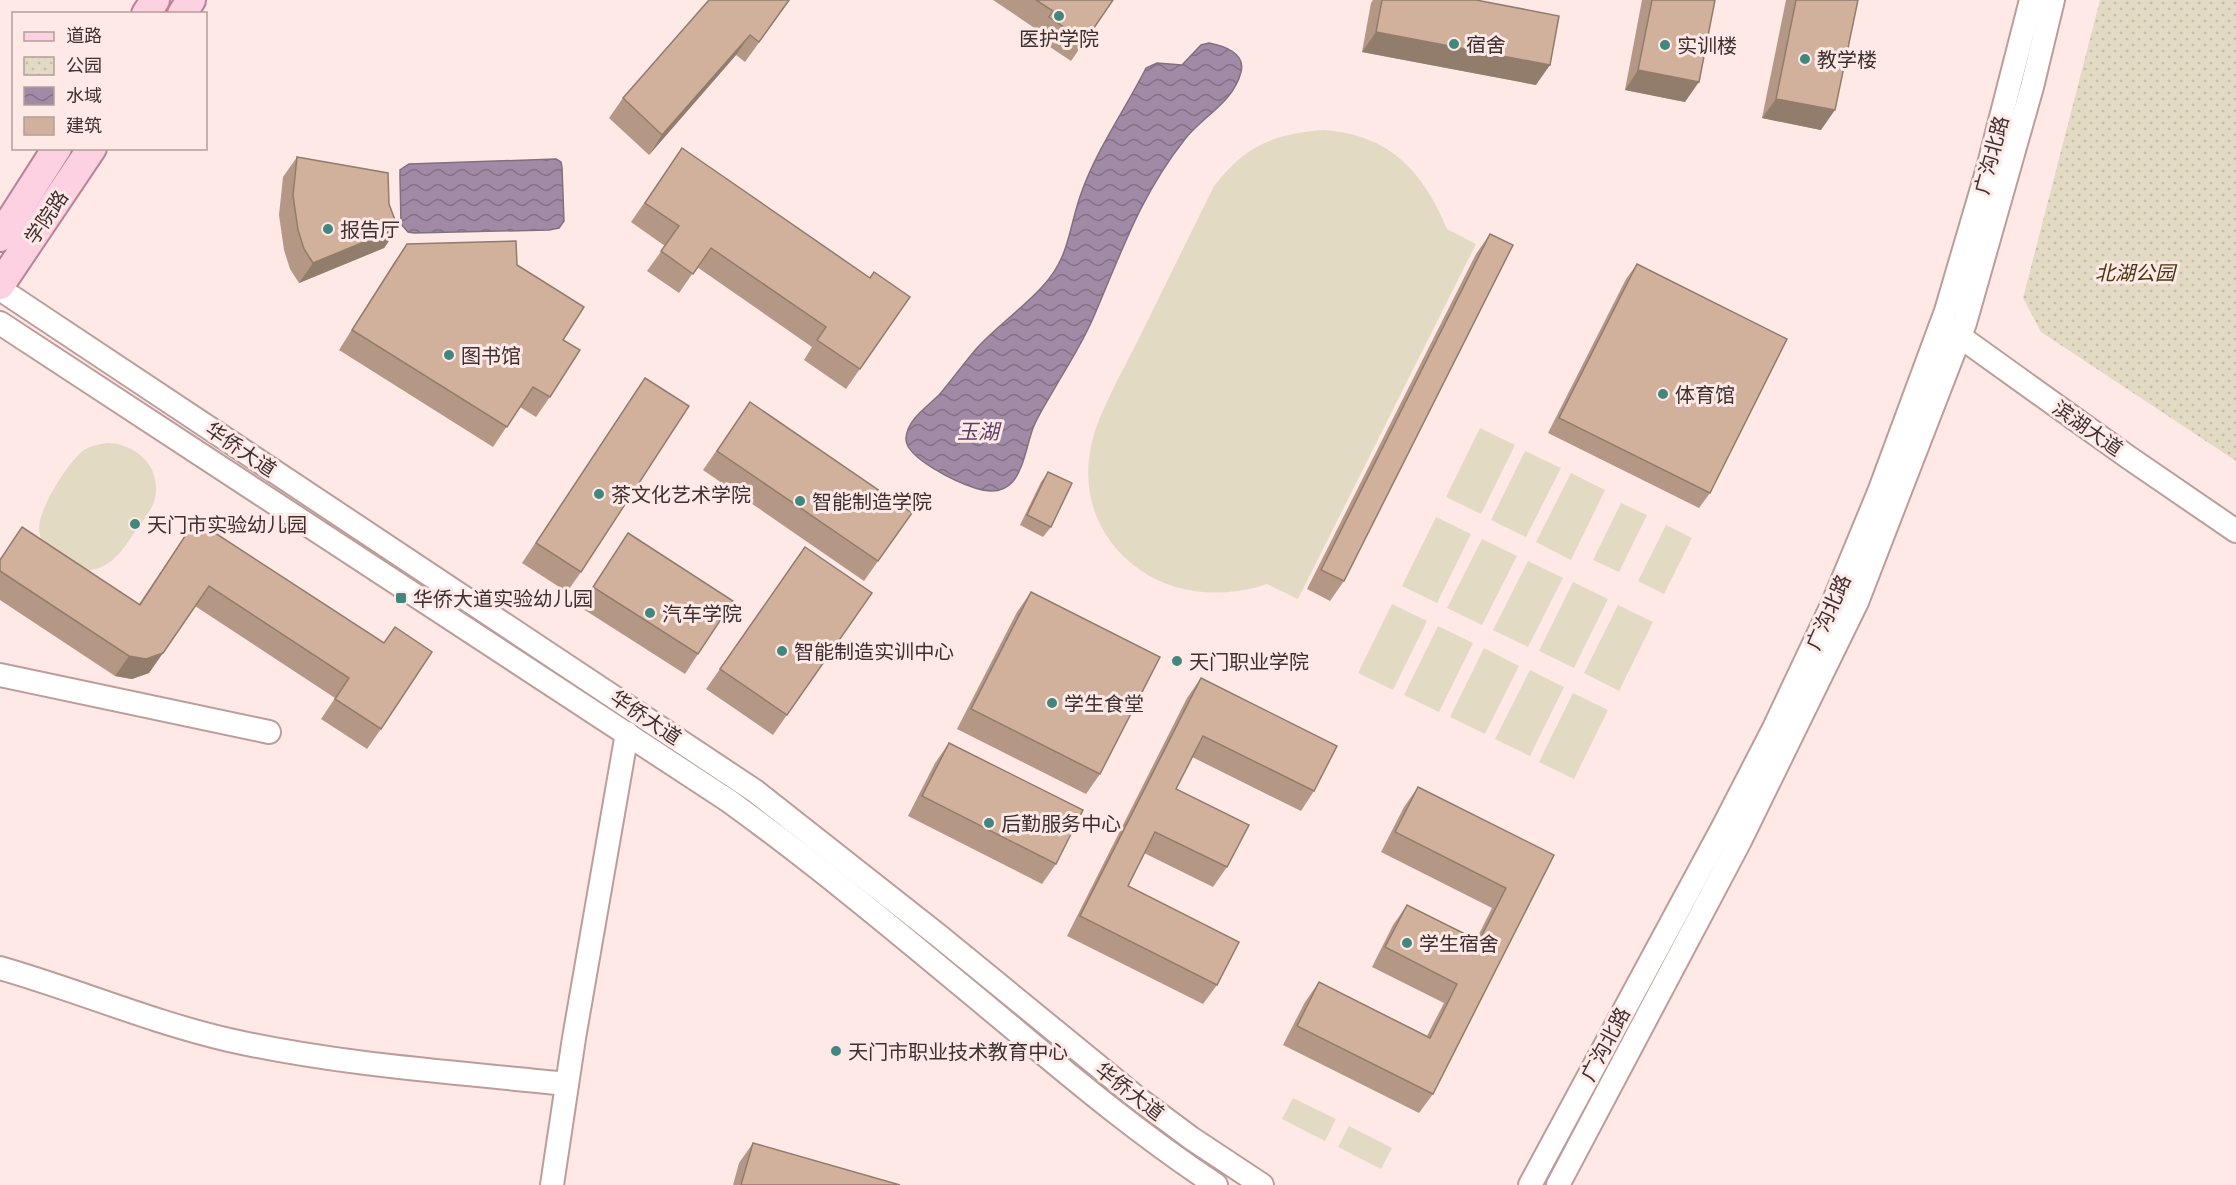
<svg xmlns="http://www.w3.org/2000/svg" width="2236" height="1185" viewBox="0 0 2236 1185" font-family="'IBM Plex Serif','Noto Sans SC',serif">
	<defs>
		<pattern id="park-dots" width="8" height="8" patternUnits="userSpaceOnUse" patternTransform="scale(1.5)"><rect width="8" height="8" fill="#e3dac4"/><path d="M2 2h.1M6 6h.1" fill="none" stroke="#c4bba9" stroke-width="1.8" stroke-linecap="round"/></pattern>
		<pattern id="water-waves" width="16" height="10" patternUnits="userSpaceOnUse" patternTransform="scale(1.5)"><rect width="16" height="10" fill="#a18aa5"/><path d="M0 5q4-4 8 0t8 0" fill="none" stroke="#847187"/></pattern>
	</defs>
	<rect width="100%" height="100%" fill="#fee9e7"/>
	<g fill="#e3dac4">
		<path d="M1323,130C1389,134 1423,171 1447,229L1476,244L1298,599L1267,584C1225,598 1178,596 1140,570C1090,535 1076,477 1099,420C1112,388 1130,357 1145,326C1168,279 1191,233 1214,186C1245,146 1273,134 1323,130Z"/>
		<path d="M1480,428L1515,445L1481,514L1446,497Z"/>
		<path d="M107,443C137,443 164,469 154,502C150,513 141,523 134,533C121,553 110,569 85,571L44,545C41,540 39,533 39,527C40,507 68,462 84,450C91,446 99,444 107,443Z"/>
		<path d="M1525,451L1561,468L1526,537L1491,520Z"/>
		<path d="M1571,473L1605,490L1571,560L1536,542Z"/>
		<path d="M1621,503L1647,515L1619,572L1593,560Z"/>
		<path d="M1436,517L1471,534L1437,603L1402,586Z"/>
		<path d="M1666,525L1692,538L1664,594L1638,581Z"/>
		<path d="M1482,539L1517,556L1482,625L1447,608Z"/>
		<path d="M1528,561L1563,578L1528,647L1493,630Z"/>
		<path d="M1573,582L1608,599L1574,668L1539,651Z"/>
		<path d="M1392,604L1427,621L1393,690L1358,673Z"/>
		<path d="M1618,605L1653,622L1619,691L1584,673Z"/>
		<path d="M1438,626L1473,643L1439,712L1404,695Z"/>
		<path d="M1484,648L1519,666L1485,734L1450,717Z"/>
		<path d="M1530,670L1564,687L1530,756L1495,739Z"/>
		<path d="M1573,693L1608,710L1574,779L1539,762Z"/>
		<path d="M1293,1098L1336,1119L1325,1141L1282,1119Z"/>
		<path d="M1349,1126L1392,1148L1381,1169L1338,1147Z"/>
	</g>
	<path fill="url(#park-dots)" d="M2100,0H2236V461L2041,332L2023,298Z"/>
	<g fill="url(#water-waves)" stroke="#836f82" stroke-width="1.5">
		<path d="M1209,43C1224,46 1246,53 1241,72C1233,103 1203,116 1185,139C1140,196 1122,251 1094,316C1084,340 1070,362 1057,384C1049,399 1039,413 1033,428C1022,459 1021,503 975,488C959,483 904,458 906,438C907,420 927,407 939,395C952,380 964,363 977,348C997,326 1022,309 1042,287C1071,256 1068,228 1082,191C1097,149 1126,108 1146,68L1157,63L1182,65L1201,45Z"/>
		<path d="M556,159L561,162L562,167L564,221L559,228L549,230L414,233L408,232L401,224L400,176V170L409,164Z"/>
	</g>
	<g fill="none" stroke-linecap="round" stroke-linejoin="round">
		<g stroke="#bd9c99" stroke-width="26">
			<g id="minor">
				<path d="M0,289L755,791L939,936L1136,1097L1191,1138L1262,1185"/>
				<path d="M0,323L729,801C827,872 920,951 1014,1029C1079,1084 1145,1138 1216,1185"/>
				<path d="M1948,328L2128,457L2236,531"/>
				<path d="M0,675L269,732"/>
				<path d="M0,968C77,990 151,1022 229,1040C340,1065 454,1072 567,1084"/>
				<path d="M552,1185L574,1038L627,733"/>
				<path d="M1530,1185L1723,827L1774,728L1833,603L1879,492L1946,311L1988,168L2031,0"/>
				<path d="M1558,1185L1740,841L1857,602L1965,323L2032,87L2053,0"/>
			</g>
		</g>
		<g stroke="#b98397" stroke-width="32">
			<g id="major">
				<path d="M146,14L155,0"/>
				<path d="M182,14L191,0"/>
				<path d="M0,237L57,148"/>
				<path d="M0,285L92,148"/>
			</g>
		</g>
		<use href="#minor" stroke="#fff" stroke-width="22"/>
		<use href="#major" stroke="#fdd0e2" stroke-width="28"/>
	</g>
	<g fill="#b49885">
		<path d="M790,0L745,62L736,55L649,155L609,118L623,98Z"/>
		<path d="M993,0H1113L1071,61L1035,37L1039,31Z"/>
		<path d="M1373,0H1476L1536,85L1362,52L1371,3Z"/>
		<path d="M1642,0H1715L1685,102L1625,90Z"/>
		<path d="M1786,0H1858L1821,130L1762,118Z"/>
		<path d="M682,148L870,278L910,297L846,389L804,360L812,347L697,267L679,293L647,271L665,246L631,222Z"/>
		<path d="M297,157L389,204L398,228L384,248L299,283L290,269L284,250L279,215L283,177Z"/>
		<path d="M1490,234L1344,581L1330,601L1307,589L1476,254Z"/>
		<path d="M407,244L517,265L563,340L550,397L536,417L520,407L493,447L339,350L393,264Z"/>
		<path d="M1637,264L1710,493L1699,508L1548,433L1626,279Z"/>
		<path d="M645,378L581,572L567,592L522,563Z"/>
		<path d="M750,402L912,513L864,581L703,470Z"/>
		<path d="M1048,472L1051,527L1043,537L1020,525L1041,482Z"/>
		<path d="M22,527L139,604L187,533L384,643L381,729L367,749L321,719L335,698L195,606L149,673L132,679L115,676L0,600V559Z"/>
		<path d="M628,533L698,654L685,674L580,607Z"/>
		<path d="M805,547L872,593L773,735L706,689Z"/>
		<path d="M1031,592L1100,774L1086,794L957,729L1017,612Z"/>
		<path d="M1201,678L1314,791L1301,811L1192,757L1176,789L1227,867L1213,887L1144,853L1128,886L1217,985L1203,1004L1067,936L1187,698Z"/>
		<path d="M949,743L1056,864L1042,884L908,816L935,763Z"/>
		<path d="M1418,787L1554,855L1433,1094L1419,1113L1283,1045L1305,1002L1319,982L1427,1036L1444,1003L1372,967L1393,925L1407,905L1476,940L1492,908L1381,852L1404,807Z"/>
		<path d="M753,1143L900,1185H733L739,1163Z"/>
	</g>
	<g fill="#927c6c">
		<path d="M1376,32L1550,65L1536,85L1362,52Z"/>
		<path d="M750,35L736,55L649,155L662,135Z"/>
		<path d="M1638,70L1699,82L1685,102L1625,90Z"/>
		<path d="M1776,99L1835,110L1821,130L1762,118Z"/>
		<path d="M398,228L384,248L299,283L313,263Z"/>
		<path d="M163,653L149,673L132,679L115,676L129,656Z"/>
	</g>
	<g fill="#d1b19b" stroke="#927c6c" stroke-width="1.5">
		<path d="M709,0H789L759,42L750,35L662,135L623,98Z"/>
		<path d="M1036,0H1113L1085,41L1049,17L1053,11Z"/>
		<path d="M1382,0H1476L1559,16L1550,65L1376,32Z"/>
		<path d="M1652,0H1715L1699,82L1638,70Z"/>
		<path d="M1796,0H1858L1835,110L1776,99Z"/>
		<path d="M682,148L870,278L874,272L910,297L860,369L817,340L826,327L711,248L693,274L661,251L679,226L645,203Z"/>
		<path d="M297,157L388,173L389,204L398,228L313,263L304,249L298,230L293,195Z"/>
		<path d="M1490,234L1513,245L1344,581L1321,570Z"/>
		<path d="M516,241L517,265L584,307L563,340L580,350L550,397L533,387L507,427L352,330L407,244Z"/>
		<path d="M1637,264L1787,339L1710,493L1559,418Z"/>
		<path d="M645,378L689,406L581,572L536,543Z"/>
		<path d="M750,402L912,513L878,561L717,451Z"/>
		<path d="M1048,472L1072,483L1051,527L1027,515Z"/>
		<path d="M22,527L140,605L187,533L197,527L209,529L384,643L395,627L432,652L381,729L335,699L349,678L209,586L163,653L146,659L129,656L0,571V560Z"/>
		<path d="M628,533L733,601L698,654L593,587Z"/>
		<path d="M805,547L872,593L787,715L720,669Z"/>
		<path d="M1031,592L1160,657L1100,774L971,709Z"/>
		<path d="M1201,678L1337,746L1314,791L1203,736L1176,789L1249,825L1227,867L1155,832L1128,886L1239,942L1217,985L1080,916Z"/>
		<path d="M949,743L1083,810L1056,864L922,796Z"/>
		<path d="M1418,787L1554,855L1433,1094L1297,1026L1319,982L1430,1038L1457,984L1385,947L1407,905L1479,941L1506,888L1395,832Z"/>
		<path d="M753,1143L900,1185H741Z"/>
	</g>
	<g fill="#42877d" stroke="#fee9e7" stroke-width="2">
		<circle cx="1059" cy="16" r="6"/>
		<circle cx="1454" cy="44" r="6"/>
		<circle cx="1665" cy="45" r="6"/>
		<circle cx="1805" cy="59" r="6"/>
		<circle cx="328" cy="229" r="6"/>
		<circle cx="449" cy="355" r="6"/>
		<circle cx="1663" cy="394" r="6"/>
		<circle cx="599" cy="494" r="6"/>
		<circle cx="800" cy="501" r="6"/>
		<circle cx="135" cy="524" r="6"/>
		<rect x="395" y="592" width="12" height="12" rx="3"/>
		<circle cx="650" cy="613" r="6"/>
		<circle cx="782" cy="651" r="6"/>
		<circle cx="1177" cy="661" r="6"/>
		<circle cx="1052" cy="703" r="6"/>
		<circle cx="989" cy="823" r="6"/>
		<circle cx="1407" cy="943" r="6"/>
		<circle cx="836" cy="1051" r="6"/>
	</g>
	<g text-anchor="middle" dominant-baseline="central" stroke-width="6" stroke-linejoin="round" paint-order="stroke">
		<g font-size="20" fill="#3d302f" stroke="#fee9e7" text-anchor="start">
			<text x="1059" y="38" text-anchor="middle">医护学院</text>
			<text x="1466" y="44">宿舍</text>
			<text x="1677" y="45">实训楼</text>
			<text x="1817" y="59">教学楼</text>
			<text x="340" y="229">报告厅</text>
			<text x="461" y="355">图书馆</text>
			<text x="1675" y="394">体育馆</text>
			<text x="611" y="494">茶文化艺术学院</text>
			<text x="812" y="501">智能制造学院</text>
			<text x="147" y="524">天门市实验幼儿园</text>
			<text x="413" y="598">华侨大道实验幼儿园</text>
			<text x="662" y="613">汽车学院</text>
			<text x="794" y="651">智能制造实训中心</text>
			<text x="1189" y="661">天门职业学院</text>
			<text x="1064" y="703">学生食堂</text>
			<text x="1001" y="823">后勤服务中心</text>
			<text x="1419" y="943">学生宿舍</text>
			<text x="848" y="1051">天门市职业技术教育中心</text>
		</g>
		<g font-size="20" fill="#3d302f" stroke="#fee9e7">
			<text transform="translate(1991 155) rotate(-75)">广沟北路</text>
			<text transform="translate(46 217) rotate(-56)">学院路</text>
			<text transform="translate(2088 428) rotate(35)">滨湖大道</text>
			<text transform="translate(241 449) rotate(34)">华侨大道</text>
			<text transform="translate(1828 612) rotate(-66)">广沟北路</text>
			<text transform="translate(646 717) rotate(34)">华侨大道</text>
			<text transform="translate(1605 1044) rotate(-62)">广沟北路</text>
			<text transform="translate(1130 1091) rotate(38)">华侨大道</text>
		</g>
		<g font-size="20" font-style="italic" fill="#47370c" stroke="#fee9e7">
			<text x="2135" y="272">北湖公园</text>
		</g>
		<g font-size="21" font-style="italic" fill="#5f3d66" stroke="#fee9e7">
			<text x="978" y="431">玉湖</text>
		</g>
	</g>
	<rect x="12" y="12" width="195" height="138" fill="#fee9e7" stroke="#b19f9d" stroke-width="1.5"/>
	<rect x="24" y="32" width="30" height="9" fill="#fdd0e2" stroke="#b19f9d" stroke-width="1.5"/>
	<text x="66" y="42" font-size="18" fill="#3d302f">道路</text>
	<rect x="24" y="57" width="30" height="18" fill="url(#park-dots)" stroke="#b19f9d" stroke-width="1.5"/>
	<text x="66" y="72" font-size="18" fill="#3d302f">公园</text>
	<rect x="24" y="87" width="30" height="18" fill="url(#water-waves)" stroke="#b19f9d" stroke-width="1.5"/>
	<text x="66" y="102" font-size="18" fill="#3d302f">水域</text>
	<rect x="24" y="117" width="30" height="18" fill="#d1b19b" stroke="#b19f9d" stroke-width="1.5"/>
	<text x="66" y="132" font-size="18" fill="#3d302f">建筑</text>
</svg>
